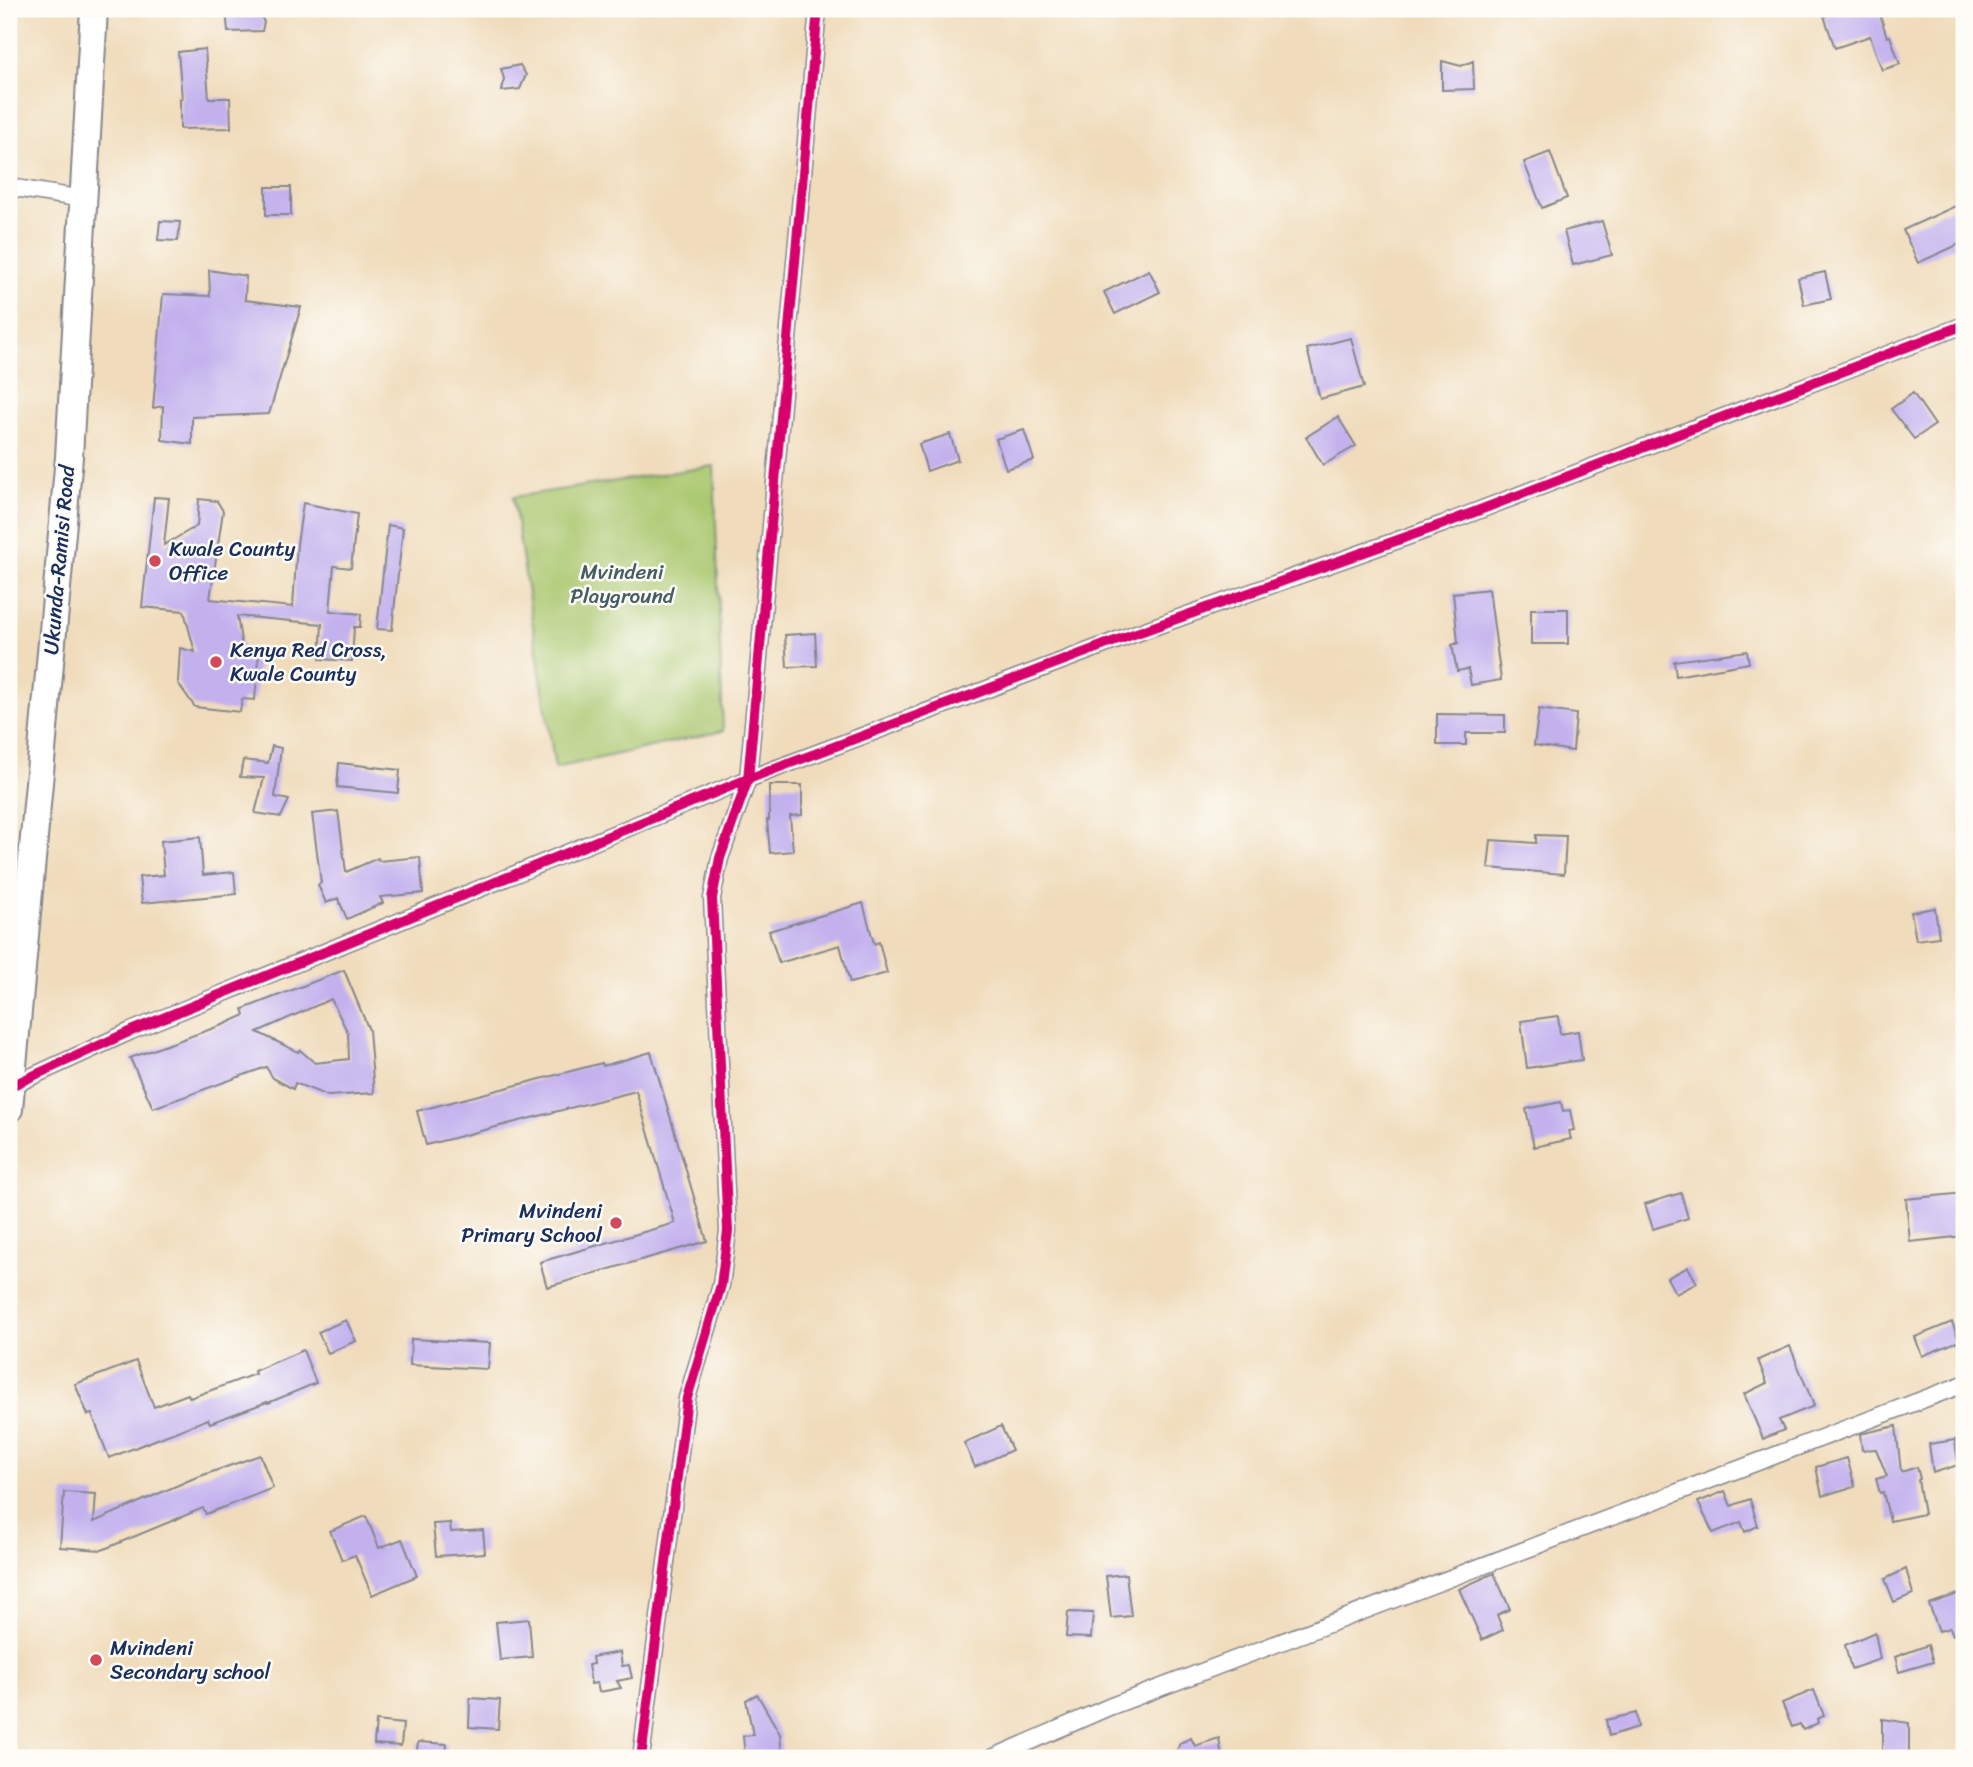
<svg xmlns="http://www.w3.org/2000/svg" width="1973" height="1767" viewBox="0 0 1973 1767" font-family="Sriracha,sans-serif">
	<rect width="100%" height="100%" fill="#fdfcf7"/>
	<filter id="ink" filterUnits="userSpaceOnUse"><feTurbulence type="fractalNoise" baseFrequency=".0143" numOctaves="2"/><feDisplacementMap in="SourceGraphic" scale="14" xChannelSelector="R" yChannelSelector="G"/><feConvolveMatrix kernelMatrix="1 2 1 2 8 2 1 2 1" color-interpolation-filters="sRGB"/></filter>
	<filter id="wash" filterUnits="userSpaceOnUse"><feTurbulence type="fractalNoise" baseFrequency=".00686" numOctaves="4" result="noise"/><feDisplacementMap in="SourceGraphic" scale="28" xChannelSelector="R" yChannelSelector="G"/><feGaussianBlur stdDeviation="1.57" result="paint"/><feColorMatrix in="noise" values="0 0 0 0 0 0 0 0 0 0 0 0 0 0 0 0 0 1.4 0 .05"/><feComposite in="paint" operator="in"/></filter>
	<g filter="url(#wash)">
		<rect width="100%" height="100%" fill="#f0dcbb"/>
		<path fill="#abc86f" stroke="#637c66" stroke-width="2" d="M714,466L723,731L555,768L513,497Z"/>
		<g id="blocks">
			<g fill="#c3b1ee" fill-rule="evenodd">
				<path d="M226,9H257L264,22L262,31L228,32Z"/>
				<path d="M1847,9H1878L1887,37L1890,36L1900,64L1882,70L1870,36L1835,48L1824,16Z"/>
				<path d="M205,49L209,98H230L231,128L180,129V99H182L178,52Z"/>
				<path d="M1442,61L1461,66L1473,61L1474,89L1442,90Z"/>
				<path d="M520,65L526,75L520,89L502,91L504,79L501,69Z"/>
				<path d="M1550,152L1567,198L1542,208L1524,162Z"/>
				<rect x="266" y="187" width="25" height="28"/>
				<path d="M1964,202V242L1918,263L1903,230Z"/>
				<path d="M160,221L180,222L178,241L158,240Z"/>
				<path d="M1602,221L1612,255L1573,265L1564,231Z"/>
				<path d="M209,270L246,276L245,300L301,307L269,414L192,417V444L162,440L163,406L153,408L163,294L210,296Z"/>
				<path d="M1149,270L1160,292L1115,314L1104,292Z"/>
				<path d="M1825,272L1831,299L1804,305L1798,278Z"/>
				<path d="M1351,338L1364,387L1320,399L1307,349Z"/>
				<path d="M1913,393L1935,425L1914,439L1891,409Z"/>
				<path d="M1338,417L1356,446L1323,465L1306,437Z"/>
				<path d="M1024,430L1034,460L1006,469L996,439Z"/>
				<path d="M950,434L958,460L927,471L919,444Z"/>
				<path d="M154,497L169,498L164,545L197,526L199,499L217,501L223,511L210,599L293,607L297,544L303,503L357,514L351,568L334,566L330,611L361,614L360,627H354L352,661L320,659L322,624L237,616L242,647L259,652L255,700L242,699L240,712L195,707L178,683L180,648L195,652L184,611L142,607Z"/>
				<path d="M388,525L403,528L392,630L377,629Z"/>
				<path d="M1489,589L1501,680L1471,685L1468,669L1457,671L1452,645L1458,643L1453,593Z"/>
				<rect x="1531" y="609" width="37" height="35"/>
				<path d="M815,633L817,666L787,667L785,635Z"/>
				<path d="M1747,651L1749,663L1676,676L1674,661Z"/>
				<path d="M1539,709L1576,714L1573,751L1534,745Z"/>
				<path d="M1437,714L1505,715V733H1466V745H1437Z"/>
				<path d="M272,746L281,748L275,797L289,800L281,817L255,813L264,778L240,777L243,760L268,763Z"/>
				<path d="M339,763L400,770L398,793L337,787Z"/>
				<path d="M769,785H802V815L790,816L793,851L770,853L767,820H769Z"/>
				<path d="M338,811L346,872L378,858L379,861L420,857L423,893L380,897L383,903L347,919L338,898L326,903L318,885L321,883L312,814Z"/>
				<path d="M1536,835L1566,836L1564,874L1488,868L1491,840L1536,843Z"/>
				<path d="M200,837L203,875L234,872L236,894L142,903L139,877L164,875L161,841Z"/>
				<path d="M863,903L874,944L879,942L887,973L850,983L840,945L779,963L769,931Z"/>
				<path d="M1935,908L1939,937L1916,940L1911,912Z"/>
				<path d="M344,970L369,1030L374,1093L328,1096L295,1083L293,1089L273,1078L266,1067L153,1108L130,1058L225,1024L245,1015L243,1009ZM331,999L348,1033L349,1059L315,1063L300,1050L298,1052L257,1032Z"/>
				<path d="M1558,1016L1560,1034L1578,1031L1582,1060L1527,1068L1521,1021Z"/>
				<path d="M651,1052L707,1241L547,1287L540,1262L675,1223L636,1091L426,1145L417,1111L602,1063L603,1066Z"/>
				<path d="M1561,1102L1563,1111L1570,1110L1574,1130L1569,1131L1571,1139L1534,1147L1526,1109Z"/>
				<path d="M1681,1193L1688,1218L1653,1229L1645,1204Z"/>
				<path d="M1964,1193V1236L1910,1242L1906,1199Z"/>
				<path d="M1688,1267L1697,1283L1676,1294L1667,1278Z"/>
				<path d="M346,1320L356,1341L328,1353L318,1332Z"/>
				<path d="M1952,1322L1959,1341L1922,1356L1915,1337Z"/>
				<path d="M411,1339L490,1343L488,1369L410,1365Z"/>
				<path d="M1790,1346L1814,1406L1779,1420L1784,1430L1763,1439L1744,1394L1767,1383L1758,1360Z"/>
				<path d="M303,1350L316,1383L268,1403L267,1402L210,1423L208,1419L109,1458L92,1414L88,1415L75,1384L136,1361L154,1407L188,1394L190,1398L255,1374L254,1371Z"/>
				<path d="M1001,1426L1012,1450L975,1467L964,1443Z"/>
				<path d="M1896,1426L1901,1472L1917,1467L1920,1479L1918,1480L1924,1514L1890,1521L1883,1492L1880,1493L1876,1479L1887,1476L1876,1449L1862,1450L1860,1434Z"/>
				<path d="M1955,1440L1958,1465L1933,1473L1929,1444Z"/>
				<path d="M260,1455L273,1488L206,1514L203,1508L102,1550L60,1547L64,1492L96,1494L94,1522L192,1479Z"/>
				<path d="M1847,1458L1855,1486L1822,1496L1816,1467Z"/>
				<path d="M1725,1491L1731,1506L1750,1499L1758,1526L1745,1532L1741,1522L1713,1533L1698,1502Z"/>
				<path d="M366,1516L379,1548L402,1539L417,1576L372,1595L355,1555L342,1560L330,1531Z"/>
				<path d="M450,1523L451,1532L483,1530L485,1553L436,1556L433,1524Z"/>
				<path d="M1906,1569L1913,1594L1894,1602L1885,1579Z"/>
				<path d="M1494,1573L1510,1609L1497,1615L1503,1630L1482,1640L1459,1589Z"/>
				<path d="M1126,1574L1131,1616L1111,1618L1106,1576Z"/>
				<path d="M1964,1592V1630L1953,1635L1950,1628L1939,1631L1929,1604Z"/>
				<path d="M1068,1612L1093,1613L1091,1638L1066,1637Z"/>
				<path d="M529,1619L532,1657L500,1660L496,1622Z"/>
				<path d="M1875,1632L1880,1659L1851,1669L1845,1645Z"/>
				<path d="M1928,1645L1933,1662L1899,1672L1895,1657Z"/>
				<path d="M620,1652L622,1666L629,1665L632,1678L617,1681L621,1688L599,1692L597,1683L591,1684L588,1665L593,1664L592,1657Z"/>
				<path d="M1814,1690L1824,1716L1817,1719L1818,1723L1803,1730L1800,1724L1792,1727L1782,1703Z"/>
				<path d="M757,1694L780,1734L782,1758H745L743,1736L753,1735L746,1700Z"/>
				<path d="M470,1698L500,1700L498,1729L469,1727Z"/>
				<path d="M1636,1713L1638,1727L1609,1736L1606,1720Z"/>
				<path d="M1882,1719L1909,1723V1753L1882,1751Z"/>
				<path d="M376,1721L403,1724L401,1746L374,1744Z"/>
				<path d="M1191,1738L1195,1746L1219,1738L1222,1758H1167L1166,1756L1176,1753L1180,1743Z"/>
				<path d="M418,1742L447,1744L446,1758H416Z"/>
			</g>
		</g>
	</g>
	<g filter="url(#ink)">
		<use href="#blocks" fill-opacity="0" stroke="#86868c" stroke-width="2"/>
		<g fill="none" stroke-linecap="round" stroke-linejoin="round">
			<g stroke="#86868c" stroke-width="19">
				<g id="minor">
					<path d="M9,187L83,199"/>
					<path d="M11,1086L131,1031L748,779L1131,635L1443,524L1964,325"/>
					<path d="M641,1758L687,1398L721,1285L728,1231L712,898L720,858L748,779L818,9"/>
					<path d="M992,1758L1109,1707L1964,1384"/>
				</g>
			</g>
			<g stroke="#86868c" stroke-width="30">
				<path id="trunk" d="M9,1109L69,457L94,9"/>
			</g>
			<use href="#minor" stroke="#fff" stroke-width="16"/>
			<use href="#trunk" stroke="#fff" stroke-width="26"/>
			<g stroke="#fdfcf7" stroke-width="15">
				<g id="cycleway">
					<path d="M11,1086L131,1031L748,779L1131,635L1443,524L1964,325"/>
					<path d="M641,1758L687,1398L721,1285L728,1231L712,898L720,858L748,779L818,9"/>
				</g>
			</g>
			<use href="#cycleway" stroke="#d6006c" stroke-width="10"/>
		</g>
	</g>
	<g fill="#d1495b" stroke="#fdfcf7" stroke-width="2.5">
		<circle cx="155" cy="561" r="7"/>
		<circle cx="216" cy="662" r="7"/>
		<circle cx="616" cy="1223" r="7"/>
		<circle cx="96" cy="1660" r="7"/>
	</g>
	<g text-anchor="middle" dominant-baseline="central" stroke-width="5" stroke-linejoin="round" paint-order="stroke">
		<g font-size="21" fill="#1b2f5e" stroke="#fdfcf7" text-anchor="start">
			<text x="169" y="549">Kwale County<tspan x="169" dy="24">Office</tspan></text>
			<text x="230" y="650">Kenya Red Cross,<tspan x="230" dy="24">Kwale County</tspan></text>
			<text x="602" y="1211" text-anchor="end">Mvindeni<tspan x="602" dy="24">Primary School</tspan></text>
			<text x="110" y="1648">Mvindeni<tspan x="110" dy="24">Secondary school</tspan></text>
		</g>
		<g font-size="21" fill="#1b2f5e" stroke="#fdfcf7">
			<text transform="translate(59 560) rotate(-85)">Ukunda-Ramisi Road</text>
		</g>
		<g font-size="21" fill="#465d63" stroke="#fdfcf7">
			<text x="622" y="572">Mvindeni<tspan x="622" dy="24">Playground</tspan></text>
		</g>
	</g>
	<rect width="1973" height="1767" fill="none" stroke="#fdfcf7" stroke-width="35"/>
</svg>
